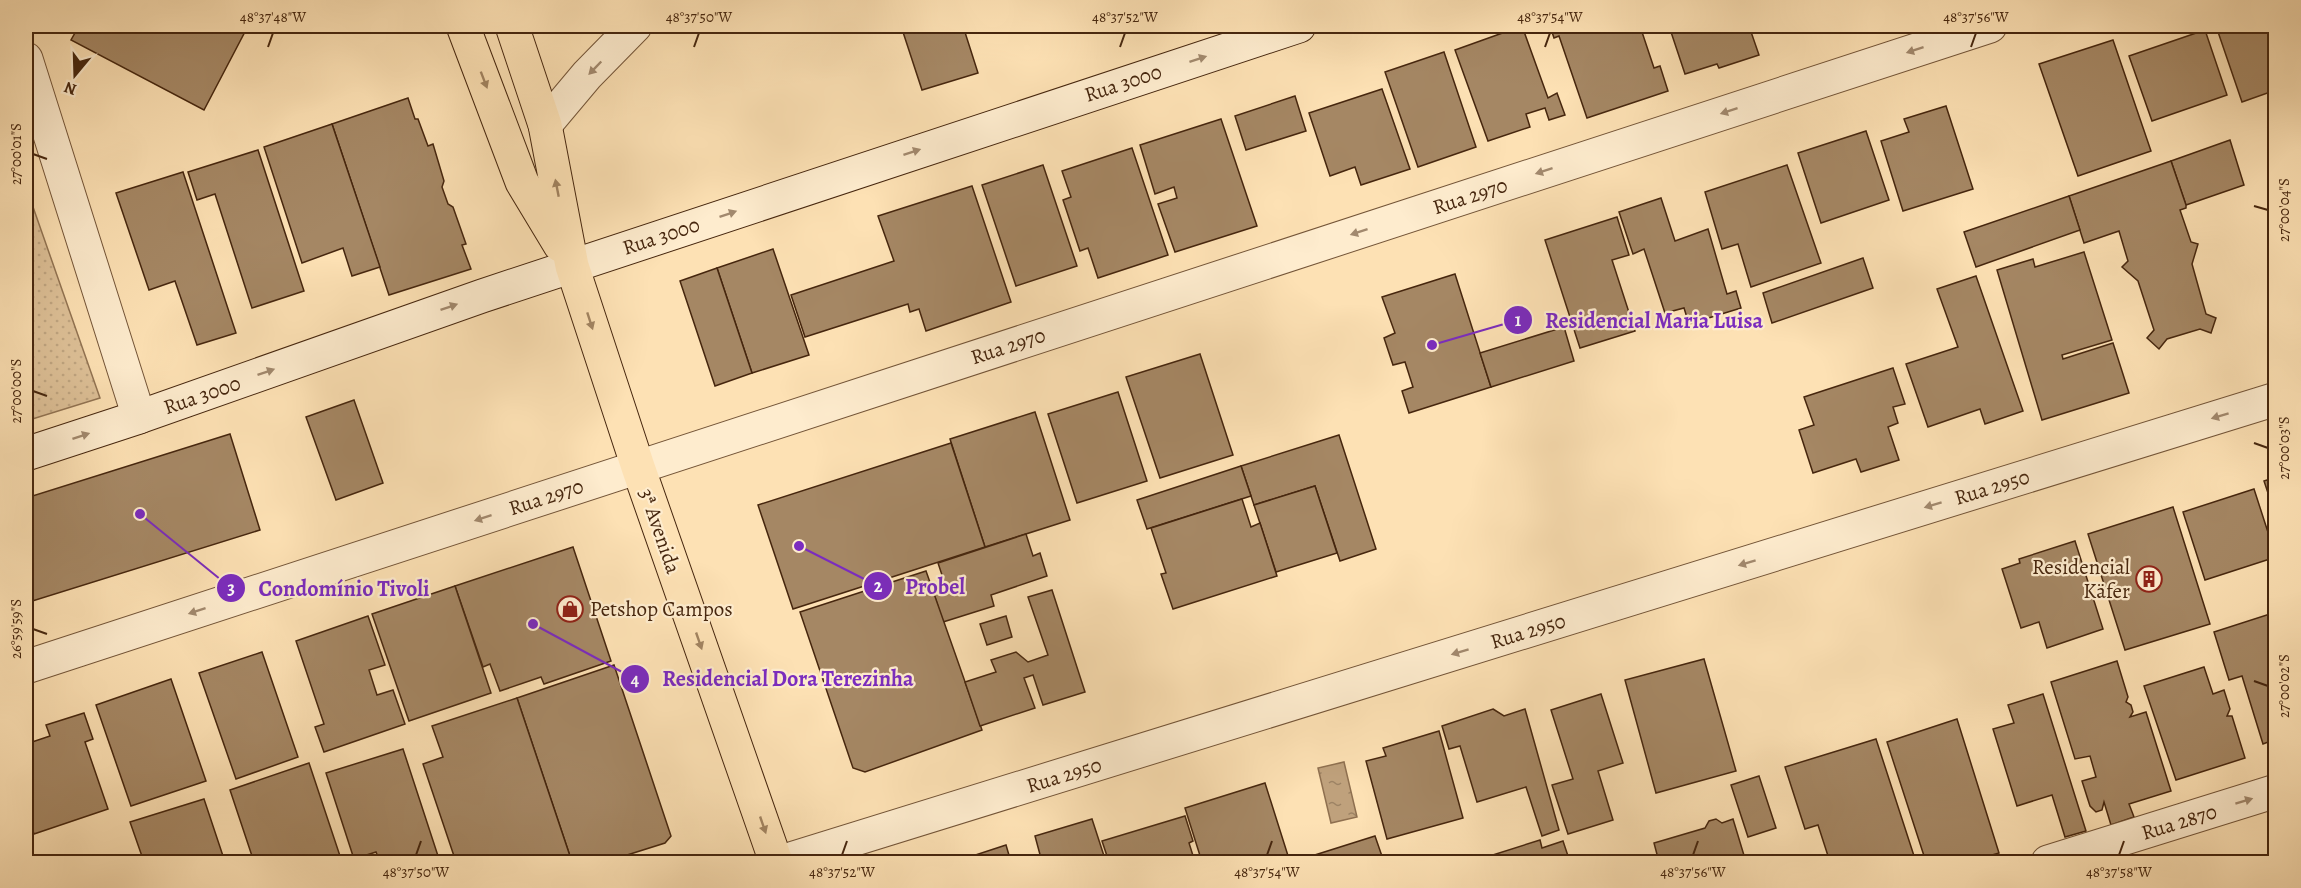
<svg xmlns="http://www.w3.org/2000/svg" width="2301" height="888" viewBox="0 0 2301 888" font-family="Alegreya,serif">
	<defs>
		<pattern id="grass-dots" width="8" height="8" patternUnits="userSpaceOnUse" patternTransform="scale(1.5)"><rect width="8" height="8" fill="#dec198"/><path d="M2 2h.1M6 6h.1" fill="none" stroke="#c0a682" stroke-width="1.8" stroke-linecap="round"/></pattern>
		<pattern id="water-ripples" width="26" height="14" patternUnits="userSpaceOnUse" patternTransform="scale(1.5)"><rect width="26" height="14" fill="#bfa17c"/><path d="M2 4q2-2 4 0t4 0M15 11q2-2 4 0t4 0" fill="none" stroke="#9d8364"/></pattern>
	</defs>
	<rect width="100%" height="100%" fill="#fde1b4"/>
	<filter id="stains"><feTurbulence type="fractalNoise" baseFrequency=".00333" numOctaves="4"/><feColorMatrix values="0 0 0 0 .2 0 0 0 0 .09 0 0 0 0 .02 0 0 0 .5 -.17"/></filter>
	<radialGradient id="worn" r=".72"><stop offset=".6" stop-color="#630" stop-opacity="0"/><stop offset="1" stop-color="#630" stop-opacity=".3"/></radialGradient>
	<path fill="url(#grass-dots)" stroke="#927453" stroke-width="1.5" d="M26,187L100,398L26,421Z"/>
	<path fill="url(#water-ripples)" stroke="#8f7050" stroke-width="1.5" d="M1344,762L1357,817L1331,823L1318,768Z"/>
	<g fill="#a58764" stroke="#46260e" stroke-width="1.5">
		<path d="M79,26H248L204,110L71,40Z"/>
		<path d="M901,26H963L978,73L922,90Z"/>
		<path d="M1522,26L1548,98L1557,93L1565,115L1549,120L1545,108L1526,114L1530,127L1488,141L1455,50Z"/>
		<path d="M1550,26H1640L1654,68L1660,66L1668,91L1587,118L1559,36L1554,38Z"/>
		<path d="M1669,26H1749L1759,55L1719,68L1717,64L1685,74Z"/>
		<path d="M2216,26H2276V90L2242,102Z"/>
		<path d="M2205,30L2227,95L2152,121L2129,56Z"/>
		<path d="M2113,40L2151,151L2078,176L2039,64Z"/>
		<path d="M1444,52L1476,147L1418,167L1385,72Z"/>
		<path d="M1382,89L1410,169L1361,185L1355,167L1330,176L1309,113Z"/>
		<path d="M1295,96L1306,131L1246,150L1235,116Z"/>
		<path d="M408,98L415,119H418L428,146L433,144L444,181L442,187L448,204L453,207L466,244L462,245L471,269L389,295L332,124Z"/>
		<path d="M1946,106L1973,189L1903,211L1881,141L1909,132L1904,119Z"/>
		<path d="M1221,119L1257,226L1175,252L1158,204L1177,198L1174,187L1155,194L1140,145Z"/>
		<path d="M332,124L380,267L352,276L343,248L302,263L264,147Z"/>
		<path d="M1866,131L1889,200L1821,223L1798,153Z"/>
		<path d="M2230,140L2244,185L2186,205L2171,161Z"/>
		<path d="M1132,148L1168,255L1098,278L1088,248L1080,251L1063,200L1071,197L1062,171Z"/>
		<path d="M258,150L304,291L252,308L215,194L197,200L188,172Z"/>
		<path d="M2171,161L2186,205V208L2180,210L2191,242L2198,244L2192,264L2206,314L2216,318L2211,333L2200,329L2167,339L2159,349L2147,338L2154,330L2138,281L2122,267L2128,261L2119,231L2084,243L2069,196Z"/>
		<path d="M1043,165L1077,266L1016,286L982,185Z"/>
		<path d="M1787,165L1821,263L1751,287L1738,244L1722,249L1705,192Z"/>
		<path d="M183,172L236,333L197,345L175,281L149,290L116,193Z"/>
		<path d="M972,186L1011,302L926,331L919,309L910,312L908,304L805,337L791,295L894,261L878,216Z"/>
		<path d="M2069,196L2080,230L1976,267L1964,232Z"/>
		<path d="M1661,198L1675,241L1708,229L1727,294L1736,291L1741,308L1689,324L1684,308L1665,313L1644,249L1633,254L1619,212Z"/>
		<path d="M1617,217L1629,255L1612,260L1635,331L1580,348L1545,240Z"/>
		<path d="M773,249L809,355L752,373L717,268Z"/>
		<path d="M2084,252L2112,340L2062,355L2063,359L2113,343L2129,393L2042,420L1997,270L2033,259L2035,267Z"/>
		<path d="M1863,258L1873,288L1772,323L1763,293Z"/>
		<path d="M717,268L752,373L715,386L680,281Z"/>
		<path d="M1455,274L1491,387L1409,413L1402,391L1413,387L1405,362L1393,365L1384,338L1395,333L1382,297Z"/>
		<path d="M1976,276L2023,411L1985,424L1980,409L1928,427L1906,364L1958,347L1937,289Z"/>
		<path d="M1564,327L1574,361L1491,387L1480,353Z"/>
		<path d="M1200,354L1233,455L1160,478L1126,377Z"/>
		<path d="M1893,368L1905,404L1893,407L1898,423L1888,427L1899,460L1861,472L1856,459L1813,473L1799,430L1814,425L1804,397Z"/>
		<path d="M1118,392L1147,481L1077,503L1048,414Z"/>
		<path d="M354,400L383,483L336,500L306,417Z"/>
		<path d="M1035,412L1070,520L985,547L950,439Z"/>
		<path d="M230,434L260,530L26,603V498Z"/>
		<path d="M1339,435L1376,549L1340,561L1315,486L1254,505L1241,466Z"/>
		<path d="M951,443L985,547L793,609L758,505Z"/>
		<path d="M1241,466L1251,496L1147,529L1137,500Z"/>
		<path d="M2276,477V517L2264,481Z"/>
		<path d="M1315,486L1337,553L1276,572L1254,505Z"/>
		<path d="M2254,489L2276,557L2205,580L2183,512Z"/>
		<path d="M1242,499L1251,527L1260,523L1277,576L1173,609L1161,574L1166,573L1151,528Z"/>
		<path d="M2173,507L2210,624L2125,650L2088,534Z"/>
		<path d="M1026,534L1033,556L1040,553L1047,576L991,595L994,606L943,622L932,588L945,584L938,563Z"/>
		<path d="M2075,541L2103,629L2047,648L2039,622L2021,628L2002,569L2020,563L2019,559Z"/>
		<path d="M573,547L611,661L544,684L541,677L500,691L490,664L483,667L455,586Z"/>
		<path d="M926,571L982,730L865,772L853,768L800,612Z"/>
		<path d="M455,586L491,693L409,721L372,614Z"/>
		<path d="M1052,590L1085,692L1043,705L1033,675L1024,678L1035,708L980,726L965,682L996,672L991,660L1016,652L1028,662L1048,655L1028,597Z"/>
		<path d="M2276,612V739L2263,744L2242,676L2229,680L2214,632Z"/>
		<path d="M368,616L385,665L369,670L377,695L393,690L405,724L324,752L315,727L324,724L296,641Z"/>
		<path d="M1006,616L1012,637L987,645L980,624Z"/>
		<path d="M262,652L298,757L236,779L199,673Z"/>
		<path d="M1704,659L1736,771L1656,793L1625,680Z"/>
		<path d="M2117,661L2128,697L2126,702L2131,705L2133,712L2130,717L2146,712L2171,791L2129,804L2134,817L2111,825L2104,802L2102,810L2096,812L2090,806L2082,781L2096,777L2090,756L2075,759L2051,682Z"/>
		<path d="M614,665L671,836L665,843L605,862H572L517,698Z"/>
		<path d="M2204,667L2213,694L2224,690L2230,709L2227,716H2232L2245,758L2176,780L2144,686Z"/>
		<path d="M171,679L206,781L131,806L96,705Z"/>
		<path d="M1601,694L1623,763L1598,771L1613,820L1568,834L1552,785L1573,779L1551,710Z"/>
		<path d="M2043,694L2086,831L2065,837L2052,795L2017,806L1993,729L2014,723L2008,705Z"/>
		<path d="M517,698L572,862H456L423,764L443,757L432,726Z"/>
		<path d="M1493,709L1504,716L1525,709L1559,830L1542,836L1526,787L1477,802L1460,746L1449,749L1442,726Z"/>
		<path d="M84,713L93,739L85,742L108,809L34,834L26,808V744L50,736L46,725Z"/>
		<path d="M1957,719L1999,853L1968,862H1926L1887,742Z"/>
		<path d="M1439,731L1463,818L1387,839L1366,761L1386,756L1383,748Z"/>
		<path d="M1876,739L1916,862H1830L1818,825L1805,829L1785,767Z"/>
		<path d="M403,749L440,862H380L376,852L354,859L326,773Z"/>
		<path d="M309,763L342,862H254L230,790Z"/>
		<path d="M1759,776L1776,828L1748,837L1731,785Z"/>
		<path d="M1265,783L1290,862H1202L1185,808Z"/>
		<path d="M204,799L225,862H144L130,822Z"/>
		<path d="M1185,816L1193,841L1189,843L1195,862H1109L1102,841Z"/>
		<path d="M1092,819L1106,862H1067L1066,856L1042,862L1035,836Z"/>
		<path d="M1716,819L1722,823L1733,819L1746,862H1659L1654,843L1705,828L1709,821Z"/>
		<path d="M1375,836L1384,862H1300L1299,860Z"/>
		<path d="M1540,840L1542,848L1563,841L1570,862H1478L1477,860Z"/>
		<path d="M1006,845L1011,862H957V861Z"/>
	</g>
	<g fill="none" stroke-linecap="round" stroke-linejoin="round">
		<g stroke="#745538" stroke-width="35">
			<g id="street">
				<path d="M26,59L139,417"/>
				<path d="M545,125L587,75L635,26"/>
				<path d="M26,667L1990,26"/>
				<path d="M781,862L2276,399"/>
				<path d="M2048,862L2276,791"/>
			</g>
		</g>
		<g stroke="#46260e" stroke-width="35">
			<path id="secondary" d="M26,454L139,417L482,296L1299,26"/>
		</g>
		<g stroke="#46260e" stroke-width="35">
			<g id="primary">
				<path d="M463,26L522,182L560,245"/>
				<path d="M512,26L545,125L572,266L638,467L776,862"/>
			</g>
		</g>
		<use href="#street" stroke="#feecce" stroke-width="33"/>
		<use href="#secondary" stroke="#feecce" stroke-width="33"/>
		<use href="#primary" stroke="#fde1b4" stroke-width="33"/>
	</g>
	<defs><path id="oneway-solid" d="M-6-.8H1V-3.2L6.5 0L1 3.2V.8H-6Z" transform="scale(1.5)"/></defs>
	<g fill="#a2896e">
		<use href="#oneway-solid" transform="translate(1915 50) rotate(162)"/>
		<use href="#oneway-solid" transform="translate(1198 59) rotate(-18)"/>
		<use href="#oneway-solid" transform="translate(595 68) rotate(134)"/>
		<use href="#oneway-solid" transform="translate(1729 111) rotate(162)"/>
		<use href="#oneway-solid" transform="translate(912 152) rotate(-18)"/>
		<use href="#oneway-solid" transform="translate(1544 171) rotate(162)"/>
		<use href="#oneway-solid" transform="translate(728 214) rotate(-19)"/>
		<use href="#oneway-solid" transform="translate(1359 232) rotate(162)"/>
		<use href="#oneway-solid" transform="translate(449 307) rotate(-19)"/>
		<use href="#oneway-solid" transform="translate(266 372) rotate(-19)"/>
		<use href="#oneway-solid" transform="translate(2220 416) rotate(163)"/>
		<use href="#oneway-solid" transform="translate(81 436) rotate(-18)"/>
		<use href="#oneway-solid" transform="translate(1933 505) rotate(163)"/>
		<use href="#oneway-solid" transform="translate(483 518) rotate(162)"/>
		<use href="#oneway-solid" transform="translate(1747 563) rotate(163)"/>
		<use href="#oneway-solid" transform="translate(197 611) rotate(162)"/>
		<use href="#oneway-solid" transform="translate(1460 652) rotate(163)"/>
		<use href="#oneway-solid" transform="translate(2244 801) rotate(-17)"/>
	</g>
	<g fill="#a28461">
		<use href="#oneway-solid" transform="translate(484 80) rotate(69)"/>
		<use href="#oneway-solid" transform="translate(557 188) rotate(-101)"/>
		<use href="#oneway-solid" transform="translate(590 321) rotate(72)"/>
		<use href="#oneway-solid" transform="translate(699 641) rotate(71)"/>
		<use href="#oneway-solid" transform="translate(763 825) rotate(71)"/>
	</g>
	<path fill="none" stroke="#46260e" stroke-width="2" d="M268,47L273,33M694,47L699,33M1120,47L1125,33M1545,47L1550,33M1971,47L1976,33M33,154L47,159M2254,206L2268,210M33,391L47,396M2254,443L2268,448M33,629L47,634M2254,681L2268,686M416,855L421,841M842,855L847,841M1267,855L1272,841M1693,855L1698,841M2119,855L2124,841"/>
	<defs>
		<g id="building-ring" transform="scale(1.35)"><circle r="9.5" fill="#feecce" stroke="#8f2418" stroke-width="1.5"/><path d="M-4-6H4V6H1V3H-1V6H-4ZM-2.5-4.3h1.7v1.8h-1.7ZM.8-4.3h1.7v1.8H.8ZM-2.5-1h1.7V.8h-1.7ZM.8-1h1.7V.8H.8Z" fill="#8f2418"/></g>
		<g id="shop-ring" transform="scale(1.35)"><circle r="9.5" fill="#feecce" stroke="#8f2418" stroke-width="1.5"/><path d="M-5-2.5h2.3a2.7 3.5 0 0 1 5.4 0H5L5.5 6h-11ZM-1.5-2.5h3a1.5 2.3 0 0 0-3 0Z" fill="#8f2418"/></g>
	</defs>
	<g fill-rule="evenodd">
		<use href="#building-ring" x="2149" y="579"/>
		<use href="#shop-ring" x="570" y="609"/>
	</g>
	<g text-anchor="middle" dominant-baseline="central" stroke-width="4.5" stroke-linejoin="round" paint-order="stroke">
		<g font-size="21" fill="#46260e" stroke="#feecce">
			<text transform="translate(1123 83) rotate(-18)">Rua 3000</text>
			<text transform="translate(1470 196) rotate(-18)">Rua 2970</text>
			<text transform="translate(661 236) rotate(-18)">Rua 3000</text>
			<text transform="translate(1008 346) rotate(-18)">Rua 2970</text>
			<text transform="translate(202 395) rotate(-19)">Rua 3000</text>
			<text transform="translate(1992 487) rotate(-17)">Rua 2950</text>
			<text transform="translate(546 497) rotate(-18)">Rua 2970</text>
			<text transform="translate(660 531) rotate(71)">3ª Avenida</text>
			<text transform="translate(1528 631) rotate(-17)">Rua 2950</text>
			<text transform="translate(1064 775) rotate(-17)">Rua 2950</text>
			<text transform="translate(2179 822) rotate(-17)">Rua 2870</text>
		</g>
		<g font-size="21" fill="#46260e" stroke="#feecce" text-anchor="end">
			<text x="2130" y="567">Residencial<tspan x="2130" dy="24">Käfer</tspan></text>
			<text x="590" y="609" text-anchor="start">Petshop Campos</text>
		</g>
	</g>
	<path fill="none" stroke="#7b2cbf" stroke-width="2" d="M1432 345L1518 320M799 546L878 586M140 514L231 588M533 624L635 679"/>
	<g fill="#7b2cbf" stroke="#feecce" stroke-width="2">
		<circle cx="1432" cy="345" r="6"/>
		<circle cx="799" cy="546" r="6"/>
		<circle cx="140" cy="514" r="6"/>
		<circle cx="533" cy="624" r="6"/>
		<circle cx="1518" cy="320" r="15"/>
		<circle cx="878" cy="586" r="15"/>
		<circle cx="231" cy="588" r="15"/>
		<circle cx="635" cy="679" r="15"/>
	</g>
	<g font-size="18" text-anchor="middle" font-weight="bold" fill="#fff">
		<text x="1518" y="326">1</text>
		<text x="878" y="592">2</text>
		<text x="231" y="594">3</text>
		<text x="635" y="685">4</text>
	</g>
	<g font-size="22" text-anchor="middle" font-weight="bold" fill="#7b2cbf" stroke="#feecce" stroke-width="4.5" stroke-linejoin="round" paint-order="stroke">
		<text x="1654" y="328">Residencial Maria Luisa</text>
		<text x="935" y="594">Probel</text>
		<text x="344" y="596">Condomínio Tivoli</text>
		<text x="788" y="686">Residencial Dora Terezinha</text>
	</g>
	<rect width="2301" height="888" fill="none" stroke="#fde1b4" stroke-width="66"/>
	<g transform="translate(75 75) rotate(199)" stroke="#feecce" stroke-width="4.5" paint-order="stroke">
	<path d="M0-4.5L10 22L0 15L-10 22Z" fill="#46260e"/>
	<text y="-9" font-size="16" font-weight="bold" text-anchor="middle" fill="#46260e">N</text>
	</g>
	<rect x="33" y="33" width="2235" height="822" fill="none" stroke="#46260e" stroke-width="2"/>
	<g font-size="15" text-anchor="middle" fill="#46260e">
		<text x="273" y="22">48°37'48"W</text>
		<text x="699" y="22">48°37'50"W</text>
		<text x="1125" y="22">48°37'52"W</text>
		<text x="1550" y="22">48°37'54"W</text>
		<text x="1976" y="22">48°37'56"W</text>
		<text transform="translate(16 154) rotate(-90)" y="5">27°00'01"S</text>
		<text transform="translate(2284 210) rotate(-90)" y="5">27°00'04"S</text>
		<text transform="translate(16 391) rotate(-90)" y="5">27°00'00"S</text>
		<text transform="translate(2284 448) rotate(-90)" y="5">27°00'03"S</text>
		<text transform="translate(16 629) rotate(-90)" y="5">26°59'59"S</text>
		<text transform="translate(2284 686) rotate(-90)" y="5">27°00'02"S</text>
		<text x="416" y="877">48°37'50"W</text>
		<text x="842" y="877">48°37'52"W</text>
		<text x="1267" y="877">48°37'54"W</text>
		<text x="1693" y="877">48°37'56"W</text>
		<text x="2119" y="877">48°37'58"W</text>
	</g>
	<rect width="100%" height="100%" filter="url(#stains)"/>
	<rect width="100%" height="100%" fill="url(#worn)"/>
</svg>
